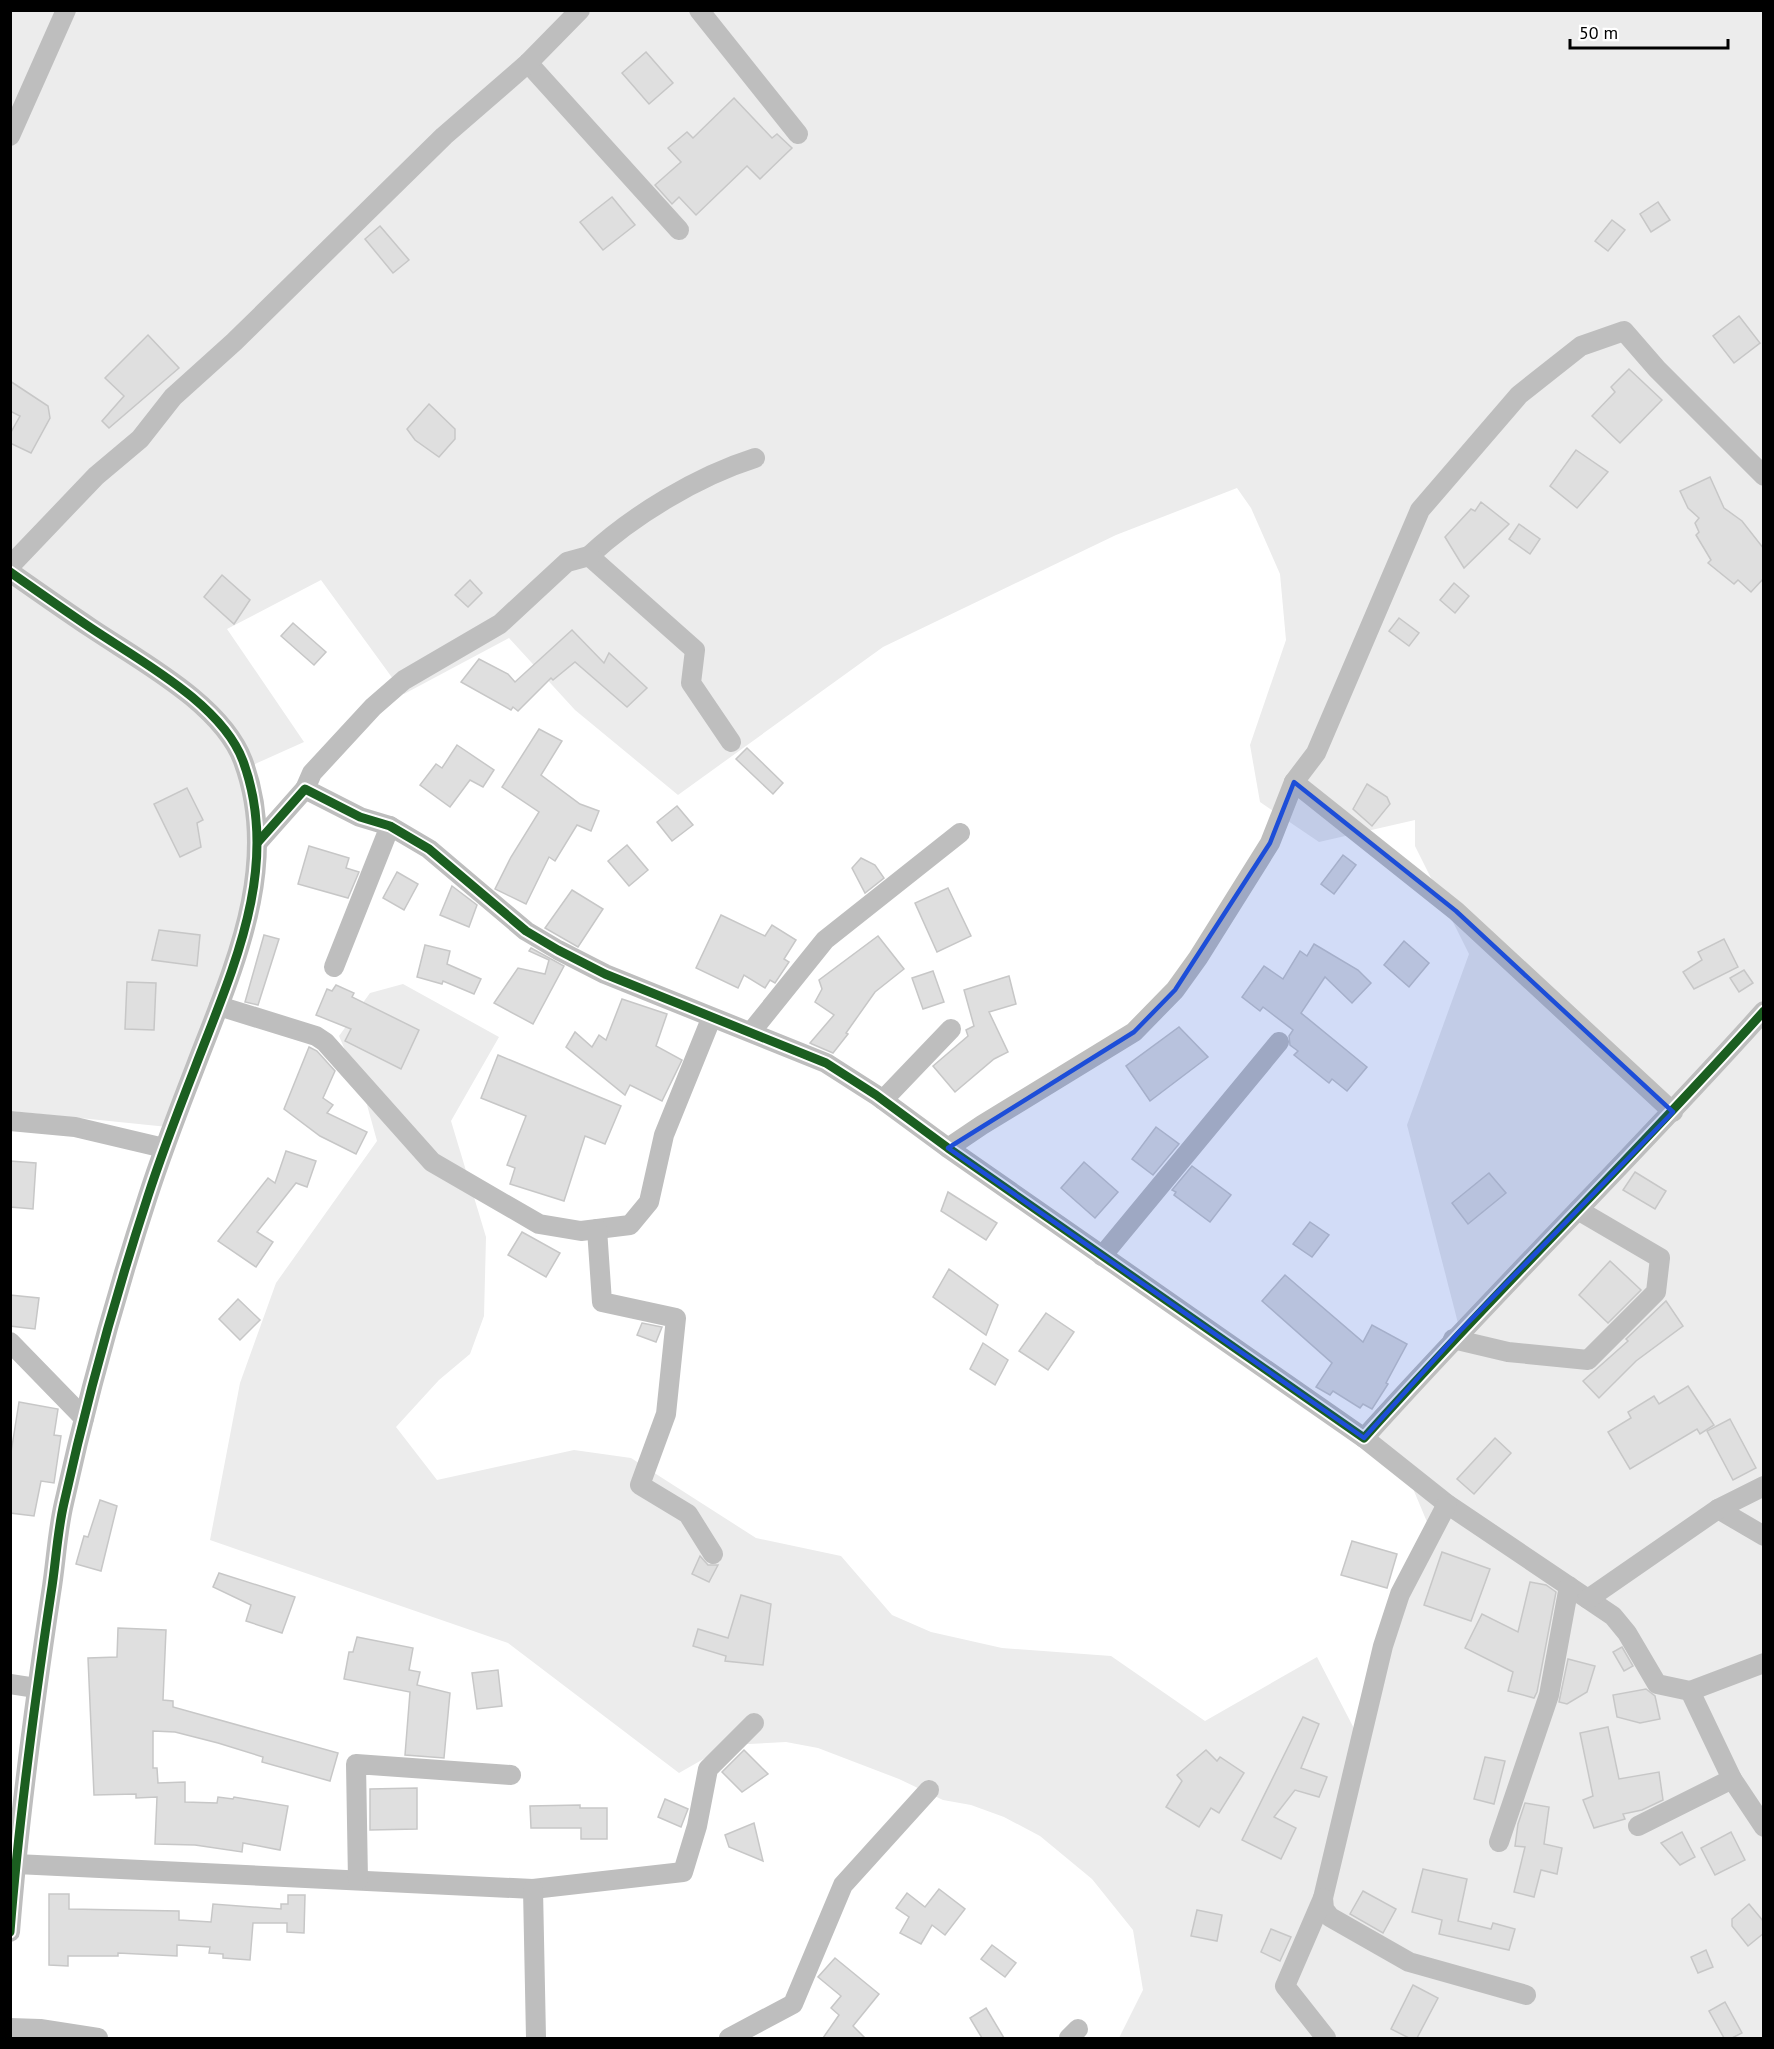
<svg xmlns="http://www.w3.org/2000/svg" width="1774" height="2049" viewBox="0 0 1774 2049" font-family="'PT Sans',sans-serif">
	<rect width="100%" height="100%" fill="#fff"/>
	<path fill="#ececec" d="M10,11H1763V2038H1119L1143,1990L1133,1930L1092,1879L1040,1836L1004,1817L971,1805L943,1800L899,1779L818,1748L786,1742L728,1745L679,1773L508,1643L210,1540L240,1383L276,1283L377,1141L364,1094L339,1036L370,993L403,984L499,1037L451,1121L486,1237L484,1316L470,1354L439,1380L396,1427L437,1480L574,1450L631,1458L756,1538L841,1556L892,1615L931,1632L1002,1648L1111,1656L1205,1721L1317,1657L1361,1742L1383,1646L1435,1541L1401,1460L1364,1438L1460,1331L1407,1125L1469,954L1415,846V820L1319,842L1260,802L1250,745L1286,640L1280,574L1251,508L1237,488L1116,535L883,647L678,795L575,710L509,638L404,694L321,580L227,629L304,742L246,768L263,863L168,1127L11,1111Z"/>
	<g fill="#dfdfdf" stroke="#c7c7c7" stroke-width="1.5">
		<path d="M646,52L673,83L649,104L622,73Z"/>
		<path d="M734,98L772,138L777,134L792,148L760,179L747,166L696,215L679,197L672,204L655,185L681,162L668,148L687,132L693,138Z"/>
		<path d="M612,197L635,225L603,250L580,222Z"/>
		<path d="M1658,202L1670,220L1651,232L1640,214Z"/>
		<path d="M1612,220L1625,230L1608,251L1595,241Z"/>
		<path d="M380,226L409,260L393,273L365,239Z"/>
		<path d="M1739,316L1760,343L1734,363L1713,336Z"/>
		<path d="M148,335L179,368L109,428L102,421L124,396L105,378Z"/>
		<path d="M1629,369L1662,400L1620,443L1592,416L1615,392L1611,387Z"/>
		<path d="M10,381L48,406L50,418L31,453L10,443V434L20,416L10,411Z"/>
		<path d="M429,404L455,429V439L439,457L415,440L407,429Z"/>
		<path d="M1576,450L1608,472L1577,508L1550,486Z"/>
		<path d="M1710,477L1724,508L1742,521L1764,549V578L1751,592L1738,580L1734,584L1708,563L1711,560L1696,535L1699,532L1695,523L1699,518L1688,508L1680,491Z"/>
		<path d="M1481,502L1509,524L1464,568L1445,537L1471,509L1475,511Z"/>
		<path d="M1519,524L1540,539L1530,554L1509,539Z"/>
		<path d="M222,575L250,600L234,624L204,597Z"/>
		<path d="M470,580L482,593L468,607L455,595Z"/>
		<path d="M1454,583L1469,596L1455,613L1440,600Z"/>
		<path d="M1399,618L1419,633L1409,646L1389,631Z"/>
		<path d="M293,623L326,652L314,665L281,636Z"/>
		<path d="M572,630L604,663L609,653L647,688L627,707L575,662L553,680L551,678L518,711L513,707L511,710L461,682L479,659L508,674L515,682Z"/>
		<path d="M539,729L562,741L541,775L580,804L599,811L591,831L577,825L555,861L549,857L526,904L495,889L511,857L539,812L502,787Z"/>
		<path d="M457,745L494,770L483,787L470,780L450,807L420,785L436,764L442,768Z"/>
		<path d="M747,748L783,783L773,794L736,759Z"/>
		<path d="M1367,784L1387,797L1390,804L1372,826L1353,809Z"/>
		<path d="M187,788L203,820L197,823L201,847L180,857L154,804Z"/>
		<path d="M677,806L693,825L672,841L657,822Z"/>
		<path d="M627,845L648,870L629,886L608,861Z"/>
		<path d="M309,846L349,858L346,868L359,872L348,898L298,884Z"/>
		<path d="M1343,855L1356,865L1334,894L1321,884Z"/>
		<path d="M861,858L875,865L884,878L865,893L852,868Z"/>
		<path d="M397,872L418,884L404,910L383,898Z"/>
		<path d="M452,886L477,905L469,927L440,915Z"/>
		<path d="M948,888L971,936L937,952L915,903Z"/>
		<path d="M572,890L603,909L578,947L545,928Z"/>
		<path d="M721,915L765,936L772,925L796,940L784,959L789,962L775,983L770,980L765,988L744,975L738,988L696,968Z"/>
		<path d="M159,930L200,935L197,966L152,960Z"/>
		<path d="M264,935L279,939L258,1005L245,1002Z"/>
		<path d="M878,936L904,969L875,992L846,1033L848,1034L833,1053L812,1044L810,1043L834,1015L815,1002L822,989L819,980Z"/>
		<path d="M1724,939L1738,967L1694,989L1683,972L1702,960L1698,952Z"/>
		<path d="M1404,941L1429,963L1409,987L1384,965Z"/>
		<path d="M1314,944L1358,970L1371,983L1352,1003L1325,977L1301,1013L1367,1067L1347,1091L1332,1079L1329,1083L1294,1055L1298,1051L1290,1045L1289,1036L1293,1030L1263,1007L1260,1011L1242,997L1264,966L1283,979L1300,951L1307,956Z"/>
		<path d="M425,945L450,951L447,964L481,979L474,994L443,981L442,984L417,977Z"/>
		<path d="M531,948L564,966L533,1024L494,1003L518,968L545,974L549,960L529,951Z"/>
		<path d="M1744,970L1753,983L1739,992L1730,978Z"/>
		<path d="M933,971L944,1002L923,1009L912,978Z"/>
		<path d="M1009,976L1016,1004L989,1012L1008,1052L994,1059L955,1092L933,1066L968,1036L966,1030L974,1026L964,990Z"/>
		<path d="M127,982L156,983L154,1030L125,1029Z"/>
		<path d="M336,985L354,993L352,997L419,1030L401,1069L345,1041L351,1029L316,1015L327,989L332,991Z"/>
		<path d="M622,999L667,1014L656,1046L682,1060L662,1101L630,1085L625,1095L566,1047L575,1032L592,1047L599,1035L606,1040Z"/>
		<path d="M1179,1027L1208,1057L1150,1101L1126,1066Z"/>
		<path d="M309,1047L317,1051L335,1071L323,1098L333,1105L327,1113L367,1132L356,1154L320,1136L284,1109Z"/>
		<path d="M498,1055L621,1106L605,1144L585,1136L564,1201L510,1184L515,1168L507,1165L526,1116L481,1098Z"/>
		<path d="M1156,1127L1179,1144L1153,1175L1132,1159Z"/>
		<path d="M286,1151L316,1161L307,1187L296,1183L257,1232L273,1242L256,1267L218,1241L268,1178L275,1183Z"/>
		<path d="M10,1161L36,1163L33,1209L10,1207Z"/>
		<path d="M1084,1162L1118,1192L1095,1218L1061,1188Z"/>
		<path d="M1192,1166L1231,1195L1210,1222L1174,1195L1176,1192L1172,1190Z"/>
		<path d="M1635,1172L1666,1191L1655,1209L1623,1190Z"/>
		<path d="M1489,1173L1506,1193L1468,1224L1452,1203Z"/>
		<path d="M948,1192L997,1223L986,1240L941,1211Z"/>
		<path d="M1310,1222L1329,1235L1312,1257L1293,1244Z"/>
		<path d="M522,1232L560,1253L546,1277L508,1255Z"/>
		<path d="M1610,1261L1641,1290L1608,1323L1579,1295Z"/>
		<path d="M949,1269L998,1305L986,1335L933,1297Z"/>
		<path d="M1285,1275L1363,1342L1372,1325L1407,1344L1386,1383L1388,1384L1372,1409L1363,1404L1360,1408L1333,1391L1330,1395L1316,1387L1332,1363L1262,1301Z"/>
		<path d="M10,1295L39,1298L35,1329L10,1326Z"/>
		<path d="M238,1299L260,1320L240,1340L219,1319Z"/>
		<path d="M1666,1301L1683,1326L1636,1361L1599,1398L1583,1381L1628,1341L1626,1339Z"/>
		<path d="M1046,1313L1074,1332L1048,1370L1019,1351Z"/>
		<path d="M642,1323L662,1327L656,1342L637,1335Z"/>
		<path d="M983,1343L1008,1360L995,1385L970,1369Z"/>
		<path d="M1688,1386L1714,1425L1700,1434L1697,1429L1630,1469L1608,1432L1631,1418L1628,1412L1654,1396L1659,1404Z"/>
		<path d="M19,1402L58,1409L54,1435L61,1436L54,1483L41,1481L34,1516L10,1513V1459Z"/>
		<path d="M1730,1419L1756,1468L1733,1480L1707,1431Z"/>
		<path d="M1495,1438L1511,1453L1474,1494L1457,1479Z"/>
		<path d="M100,1500L117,1506L101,1571L76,1564L84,1536L88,1537Z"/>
		<path d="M1352,1541L1397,1554L1387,1588L1341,1575Z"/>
		<path d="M1442,1552L1490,1569L1471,1621L1424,1605Z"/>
		<path d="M700,1556L708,1565H718L709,1582L692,1574Z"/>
		<path d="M219,1573L295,1597L282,1633L246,1621L251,1605L213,1587Z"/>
		<path d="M1530,1582L1546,1585L1556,1592L1537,1692L1534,1698L1508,1691L1513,1672L1465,1648L1482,1614L1518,1632Z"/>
		<path d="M741,1595L771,1604L763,1665L725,1661L726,1656L693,1646L698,1629L728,1638Z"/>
		<path d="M118,1628L166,1630L163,1700L173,1701V1707L338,1753L330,1781L262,1762L263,1757L218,1743L175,1732L153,1731V1768H157L158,1783L185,1782V1802L217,1803L218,1797L233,1799L234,1797L288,1806L280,1850L243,1843L242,1852L195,1845L155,1844L157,1797L136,1798V1794L94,1795L88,1658L117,1657Z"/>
		<path d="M357,1637L413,1648L409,1670L420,1672L417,1685L450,1693L444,1758L405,1755L410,1692L344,1679L349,1652H353Z"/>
		<path d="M1622,1647L1633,1666L1624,1671L1613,1652Z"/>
		<path d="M1568,1659L1595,1666L1587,1692L1567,1704L1559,1702Z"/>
		<path d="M498,1670L502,1706L477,1709L472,1673Z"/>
		<path d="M1646,1689L1655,1696L1660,1719L1640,1723L1617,1717L1613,1695Z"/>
		<path d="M1303,1717L1319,1724L1301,1768L1327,1777L1319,1797L1295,1790L1274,1817L1296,1828L1281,1859L1242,1840Z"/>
		<path d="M1608,1727L1619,1779L1659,1772L1663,1800L1642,1810L1623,1814L1625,1819L1594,1828L1583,1800L1593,1796L1580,1733Z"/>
		<path d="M744,1750L768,1774L742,1792L722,1772Z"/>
		<path d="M1206,1750L1217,1761L1220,1757L1244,1773L1219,1813L1211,1808L1199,1827L1166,1807L1182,1781L1177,1775Z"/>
		<path d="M1485,1757L1505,1761L1494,1804L1474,1799Z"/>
		<path d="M417,1788V1829L370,1830V1789Z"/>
		<path d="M665,1799L688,1809L681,1827L658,1817Z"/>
		<path d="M1525,1803L1549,1807L1544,1844L1562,1848L1557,1874L1541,1870L1534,1897L1514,1892L1525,1847L1515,1846L1518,1824Z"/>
		<path d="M580,1805V1808H607V1839H581V1828H531L530,1806Z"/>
		<path d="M754,1823L763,1861L729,1847L725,1835Z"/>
		<path d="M1682,1832L1695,1857L1680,1865L1661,1843Z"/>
		<path d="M1731,1832L1745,1860L1715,1875L1701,1848Z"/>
		<path d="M1423,1869L1467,1879L1458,1921L1491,1929L1493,1923L1515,1929L1509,1950L1439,1934L1442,1920L1412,1912Z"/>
		<path d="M939,1889L965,1909L945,1935L932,1925L921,1944L900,1933L909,1917L896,1908L907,1893L925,1907Z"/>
		<path d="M1363,1891L1396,1909L1383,1933L1350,1914Z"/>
		<path d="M49,1894H69V1909L179,1911V1920L211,1922L213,1904L281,1909V1904H288V1895H305L304,1933L287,1932V1923H253L250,1960L223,1958V1954L209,1953L210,1947L177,1945V1956L118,1953V1956H68V1966L49,1965Z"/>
		<path d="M1749,1904L1764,1922V1933L1748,1946L1732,1926V1919Z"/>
		<path d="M1197,1910L1222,1915L1217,1941L1191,1936Z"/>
		<path d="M1271,1929L1291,1937L1280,1961L1261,1952Z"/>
		<path d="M992,1945L1016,1963L1005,1977L981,1959Z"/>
		<path d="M1706,1950L1713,1967L1698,1973L1691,1957Z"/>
		<path d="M835,1958L879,1994L853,2026L865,2038H823L839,2015L831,2008L841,1996L818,1977Z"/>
		<path d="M1413,1985L1438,1998L1417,2038H1409L1391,2029Z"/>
		<path d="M1725,2002L1742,2033L1732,2038H1724L1709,2011Z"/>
		<path d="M986,2008L1004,2038H982L970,2018Z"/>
	</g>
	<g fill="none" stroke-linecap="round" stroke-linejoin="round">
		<g stroke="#bebebe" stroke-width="20">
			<path d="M699,10L798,134"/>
			<path d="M528,63L679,230"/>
			<path d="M10,136L66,10"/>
			<path d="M589,556C633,515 698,476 755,458"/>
			<path d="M10,566L96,476L140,439L173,397L234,342L444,136L528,63L580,10"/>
			<path d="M10,572C37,591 64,610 91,628C140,661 222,704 243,761C279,859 239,955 203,1047C184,1096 164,1146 148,1196C115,1297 87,1399 64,1503C57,1533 56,1563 51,1593C34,1706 19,1818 10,1932"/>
			<path d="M1294,782L1456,911L1673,1112"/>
			<path d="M305,789L312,773L373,707L404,680L500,624L567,562L589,556L695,650L691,683L731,742"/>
			<path d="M258,842L305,789L360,817L390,826L429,849L526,931L558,950L605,974L826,1063L876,1095L948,1148L1364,1438C1494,1293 1633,1157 1764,1011"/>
			<path d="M334,967L390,826"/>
			<path d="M219,1006L316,1036L325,1042L432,1162L539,1224L581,1231L630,1225L649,1202L664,1135L711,1019"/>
			<path d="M751,1032L825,940L960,833"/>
			<path d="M883,1100L951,1029"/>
			<path d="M10,1121L75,1127L164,1148"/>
			<path d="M948,1148L982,1125L1134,1032L1175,990L1198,958L1270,843L1294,782L1316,753L1420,510L1519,395L1581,346L1624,331L1657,369L1764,476"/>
			<path d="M597,1229L602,1302L676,1318L666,1414L640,1485L688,1514L713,1554"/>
			<path d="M1102,1256L1279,1042"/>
			<path d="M1453,1339L1508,1352L1588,1360L1656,1292L1660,1258L1578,1210"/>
			<path d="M10,1342L84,1418"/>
			<path d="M1364,1438L1447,1504L1613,1616L1627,1633L1657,1684L1690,1691"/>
			<path d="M1447,1504L1400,1594L1383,1646L1323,1898L1324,1909L1330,1917L1409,1962L1526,1995"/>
			<path d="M1718,1509L1764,1536"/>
			<path d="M1588,1599L1718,1509L1764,1486"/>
			<path d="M10,1684L36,1688"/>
			<path d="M1732,1779L1764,1827"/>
			<path d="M1638,1826L1732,1779L1690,1691L1764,1663"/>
			<path d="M1499,1842L1549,1695L1569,1586"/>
			<path d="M16,1864L533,1889L683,1872L697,1826L708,1769L754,1723"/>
			<path d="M358,1880L356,1764L511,1775"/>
			<path d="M533,1889L536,2038"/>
			<path d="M1323,1898L1285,1986L1326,2038"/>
			<path d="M10,2028L40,2029L98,2038"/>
			<path d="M729,2038L793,2004L843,1885L929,1790"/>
			<path d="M1069,2038L1078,2029"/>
		</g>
		<g stroke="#fff" stroke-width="13">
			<g id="cycleway">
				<path d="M10,572C37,591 64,610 91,628C140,661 222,704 243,761C279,859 239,955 203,1047C184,1096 164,1146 148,1196C115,1297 87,1399 64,1503C57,1533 56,1563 51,1593C34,1706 19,1818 10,1932"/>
				<path d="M258,842L305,789L360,817L390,826L429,849L526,931L558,950L605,974L826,1063L876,1095L948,1148L1364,1438C1494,1293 1633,1157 1764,1011"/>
			</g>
		</g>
		<use href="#cycleway" stroke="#1b5e20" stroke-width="9"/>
	</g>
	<path fill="#1d4ed8" fill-opacity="0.2" stroke="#1d4ed8" stroke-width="4.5" stroke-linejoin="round" d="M1294,782L1456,911L1673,1112L1460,1331L1364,1438L948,1148L1134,1032L1175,990L1270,843Z"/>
	<rect width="1774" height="2049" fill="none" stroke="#000000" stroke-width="24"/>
	<path d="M1570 39v9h158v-9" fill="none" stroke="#000000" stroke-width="3"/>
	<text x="1579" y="39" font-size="18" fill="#000000" stroke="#ffffff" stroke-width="4.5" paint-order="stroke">50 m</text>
</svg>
